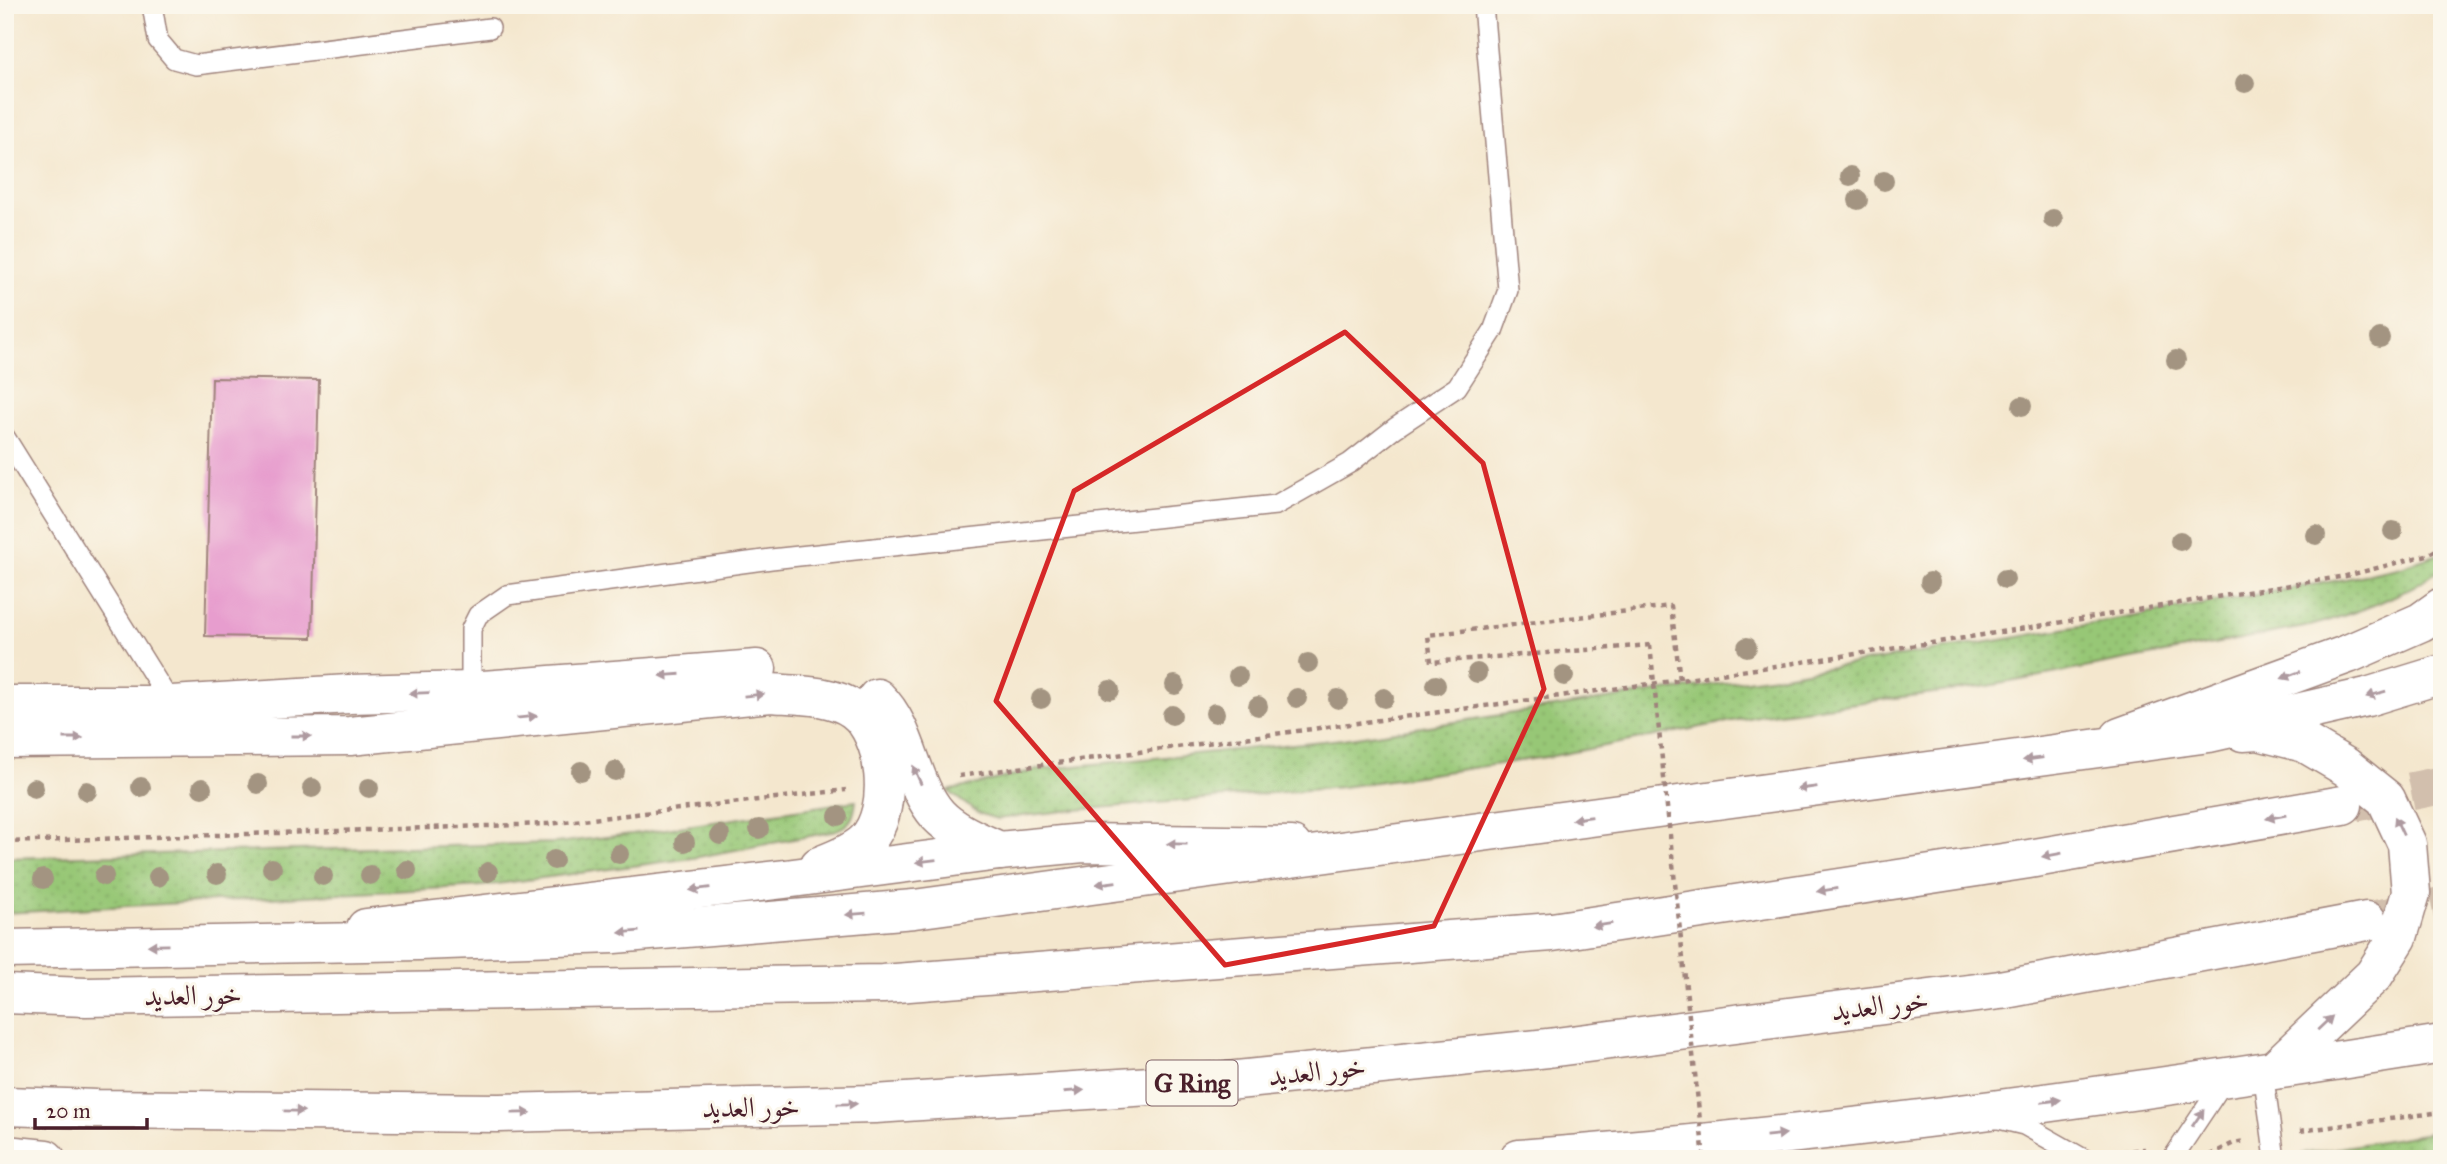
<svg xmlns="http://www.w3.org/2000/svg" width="2447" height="1164" viewBox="0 0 2447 1164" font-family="'IM FELL Great Primer',Amiri,serif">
	<defs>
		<pattern id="grass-dots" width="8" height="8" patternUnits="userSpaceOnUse" patternTransform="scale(1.75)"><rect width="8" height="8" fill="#97c776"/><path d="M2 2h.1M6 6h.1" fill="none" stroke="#84aa66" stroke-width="1.8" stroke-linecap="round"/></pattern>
	</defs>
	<rect width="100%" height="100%" fill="#fbf7ec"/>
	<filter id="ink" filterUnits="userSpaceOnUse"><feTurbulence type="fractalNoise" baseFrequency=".0143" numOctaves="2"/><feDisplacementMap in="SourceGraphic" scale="14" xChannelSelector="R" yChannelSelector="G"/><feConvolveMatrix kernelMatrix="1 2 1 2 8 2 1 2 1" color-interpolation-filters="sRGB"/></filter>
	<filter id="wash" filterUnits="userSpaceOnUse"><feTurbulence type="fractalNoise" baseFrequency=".00686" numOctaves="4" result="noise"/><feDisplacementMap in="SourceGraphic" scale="28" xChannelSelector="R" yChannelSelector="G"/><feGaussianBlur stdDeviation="1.57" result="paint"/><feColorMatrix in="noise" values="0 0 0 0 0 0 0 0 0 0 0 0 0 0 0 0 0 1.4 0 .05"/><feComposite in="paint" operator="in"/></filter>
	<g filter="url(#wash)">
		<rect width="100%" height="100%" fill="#f4e7ce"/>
		<g fill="url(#grass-dots)" stroke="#707350" stroke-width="2">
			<path d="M2442,553V568C2403,597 2356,613 2310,626L1988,686L1763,715L1553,756L1342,787L1064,811L997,819L978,813L948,791L1036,770L1343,739L1620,697L1776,676L2001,640L2345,579L2398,568Z"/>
			<path d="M856,801C854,819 850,826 831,832L693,858L482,886L5,913V858L556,843L632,834Z"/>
			<path d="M2442,1131V1159H2302V1154Z"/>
		</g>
		<g id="blocks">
			<path fill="#e79dce" d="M212,378L319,380L312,638L205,636Z"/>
		</g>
	</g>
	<g filter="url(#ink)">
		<use href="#blocks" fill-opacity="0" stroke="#9f837c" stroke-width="2"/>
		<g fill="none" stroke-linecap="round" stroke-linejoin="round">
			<g stroke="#d2bfad" stroke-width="38" stroke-dasharray="38 19" stroke-linecap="butt">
				<path d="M2355,803L2442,785"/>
				<path d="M2376,919L2442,906"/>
			</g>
			<g stroke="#9f837c" stroke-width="22">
				<g id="service">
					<path d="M152,5L158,40L174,59L196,65L490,28"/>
					<path d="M5,437L172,705"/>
					<path d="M471,695V629L478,615L507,595L771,559L1276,505L1350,463L1395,428L1457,387L1493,331L1508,290L1483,5"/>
					<path d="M2263,1072L2275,1159"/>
					<path d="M1999,1119L2024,1125L2084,1159"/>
					<path d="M2172,1159L2226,1078"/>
				</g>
			</g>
			<g stroke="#9f837c" stroke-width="41">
				<g id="minor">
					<path d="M877,698C909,729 910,784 938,815C954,832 978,841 999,851"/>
					<path d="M5,705H172L349,694L470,691L757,669"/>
					<path d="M5,739L350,736L771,693C796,695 832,694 854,710C887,734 895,811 866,841C854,853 834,860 819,866"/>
					<path d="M366,928L785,879L999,851L1083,843L1292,846"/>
				</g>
			</g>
			<g stroke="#9f837c" stroke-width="41">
				<path id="tertiary" d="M2120,737L2348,654L2421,622L2442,607"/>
			</g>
			<g stroke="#9f837c" stroke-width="41">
				<g id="motorway">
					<path d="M2243,732L2258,731L2305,743L2346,767L2386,799L2407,844L2411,893L2398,937L2374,975L2275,1069"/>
					<path d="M5,949L419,941L614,934L914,909L2209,733L2367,697L2442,674"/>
					<path d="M5,994L86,997L883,984L1552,932L2029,859L2343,805"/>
					<path d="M5,1106L97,1109L499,1113L875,1104L1227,1081L1548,1048L2000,990L2367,921"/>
					<path d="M5,1155L46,1159"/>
					<path d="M1519,1159C1828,1136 2136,1093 2442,1044"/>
				</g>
			</g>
			<g stroke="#9f837c" stroke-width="4.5" stroke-dasharray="5 5" stroke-linecap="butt">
				<path d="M1650,645L1431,662L1428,635L1671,606L1680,680"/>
				<path d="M959,776L1680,680L1958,639L2346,576L2427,555L2442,547"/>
				<path d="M5,842L548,824L846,790"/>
				<path d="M2300,1131L2442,1112"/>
				<path d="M2113,1155L2116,1152L2145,1149"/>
				<path d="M2210,1155L2234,1143L2244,1141"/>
			</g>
			<use href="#service" stroke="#fff" stroke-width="19"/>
			<use href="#minor" stroke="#fff" stroke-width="38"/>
			<use href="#tertiary" stroke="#fff" stroke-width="38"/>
			<use href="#motorway" stroke="#fff" stroke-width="38"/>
			<path stroke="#9f837c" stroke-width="4.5" stroke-dasharray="5 5" stroke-linecap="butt" d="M1650,645L1704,1159"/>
		</g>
		<g fill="#a39481">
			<circle cx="2245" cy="83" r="10"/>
			<circle cx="1850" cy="176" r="10"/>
			<circle cx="1884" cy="181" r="10"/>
			<circle cx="1858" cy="200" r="10"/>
			<circle cx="2053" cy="219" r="10"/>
			<circle cx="2380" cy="338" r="10"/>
			<circle cx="2176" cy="360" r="10"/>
			<circle cx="2022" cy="406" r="10"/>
			<circle cx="2393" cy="531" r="10"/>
			<circle cx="2316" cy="535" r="10"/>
			<circle cx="2180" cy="541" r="10"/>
			<circle cx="2005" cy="579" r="10"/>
			<circle cx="1930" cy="582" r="10"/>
			<circle cx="1747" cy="647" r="10"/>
			<circle cx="1308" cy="663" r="10"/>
			<circle cx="1477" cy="673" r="10"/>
			<circle cx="1238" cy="676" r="10"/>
			<circle cx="1564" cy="676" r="10"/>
			<circle cx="1175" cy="685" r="10"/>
			<circle cx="1436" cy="685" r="10"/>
			<circle cx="1110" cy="690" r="10"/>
			<circle cx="1297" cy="698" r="10"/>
			<circle cx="1384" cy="698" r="10"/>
			<circle cx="1041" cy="699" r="10"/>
			<circle cx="1338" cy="699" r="10"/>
			<circle cx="1258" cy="706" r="10"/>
			<circle cx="1215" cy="713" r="10"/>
			<circle cx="1172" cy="715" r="10"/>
			<circle cx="581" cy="771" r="10"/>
			<circle cx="615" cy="771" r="10"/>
			<circle cx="258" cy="784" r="10"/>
			<circle cx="141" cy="787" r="10"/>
			<circle cx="34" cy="788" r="10"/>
			<circle cx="202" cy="788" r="10"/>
			<circle cx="312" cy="788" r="10"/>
			<circle cx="369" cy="788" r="10"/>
			<circle cx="87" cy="791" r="10"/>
			<circle cx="838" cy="816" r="10"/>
			<circle cx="759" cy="829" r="10"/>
			<circle cx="720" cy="835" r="10"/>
			<circle cx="685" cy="842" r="10"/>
			<circle cx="619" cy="854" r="10"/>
			<circle cx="554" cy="860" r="10"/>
			<circle cx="272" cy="868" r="10"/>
			<circle cx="407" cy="870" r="10"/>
			<circle cx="488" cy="872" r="10"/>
			<circle cx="217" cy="874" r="10"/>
			<circle cx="370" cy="875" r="10"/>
			<circle cx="104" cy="876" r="10"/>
			<circle cx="323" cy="876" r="10"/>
			<circle cx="158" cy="877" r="10"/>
			<circle cx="43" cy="879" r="10"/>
		</g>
		<defs><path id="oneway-solid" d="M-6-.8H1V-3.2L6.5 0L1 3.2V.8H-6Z" transform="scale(1.75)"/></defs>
		<g fill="#ae9aa0">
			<use href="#oneway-solid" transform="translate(670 675) rotate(176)"/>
			<use href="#oneway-solid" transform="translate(2291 675) rotate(160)"/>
			<use href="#oneway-solid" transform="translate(419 693) rotate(178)"/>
			<use href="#oneway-solid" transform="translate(2376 694) rotate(164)"/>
			<use href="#oneway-solid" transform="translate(754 695) rotate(-6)"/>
			<use href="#oneway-solid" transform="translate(527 717) rotate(-6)"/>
			<use href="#oneway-solid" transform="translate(301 736)"/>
			<use href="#oneway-solid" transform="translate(73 738)"/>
			<use href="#oneway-solid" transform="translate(2033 759) rotate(172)"/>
			<use href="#oneway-solid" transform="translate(917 775) rotate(-114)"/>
			<use href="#oneway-solid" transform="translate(1807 788) rotate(172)"/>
			<use href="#oneway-solid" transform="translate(2276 817) rotate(170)"/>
			<use href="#oneway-solid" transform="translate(1582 818) rotate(172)"/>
			<use href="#oneway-solid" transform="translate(2399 826) rotate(-115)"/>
			<use href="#oneway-solid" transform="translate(1177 844) rotate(-179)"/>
			<use href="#oneway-solid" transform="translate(2052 855) rotate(170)"/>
			<use href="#oneway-solid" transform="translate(926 861) rotate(173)"/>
			<use href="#oneway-solid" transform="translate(1106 883) rotate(172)"/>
			<use href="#oneway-solid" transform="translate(700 889) rotate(173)"/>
			<use href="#oneway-solid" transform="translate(1827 890) rotate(171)"/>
			<use href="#oneway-solid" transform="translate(856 914) rotate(175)"/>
			<use href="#oneway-solid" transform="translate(1602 925) rotate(171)"/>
			<use href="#oneway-solid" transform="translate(629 932) rotate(175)"/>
			<use href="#oneway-solid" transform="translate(158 945) rotate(179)"/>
			<use href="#oneway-solid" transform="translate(2325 1023) rotate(-43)"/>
			<use href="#oneway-solid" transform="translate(1074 1091) rotate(-4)"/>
			<use href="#oneway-solid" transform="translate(2051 1101) rotate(-8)"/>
			<use href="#oneway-solid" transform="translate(847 1104) rotate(-1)"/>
			<use href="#oneway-solid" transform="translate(294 1111) rotate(1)"/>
			<use href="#oneway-solid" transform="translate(521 1113) rotate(-1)"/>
			<use href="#oneway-solid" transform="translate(2198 1118) rotate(-55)"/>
			<use href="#oneway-solid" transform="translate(1776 1135) rotate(-6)"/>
		</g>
	</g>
	<path fill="none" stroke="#d62828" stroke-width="5" stroke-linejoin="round" d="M1345,332L1483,463L1544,689L1434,926L1225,965L996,701L1074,491Z"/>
	<g text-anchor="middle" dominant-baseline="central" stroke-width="6" stroke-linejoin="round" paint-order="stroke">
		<rect fill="#fbf7ec" stroke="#7f6065" stroke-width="2" x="1146.5" y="1060.5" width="91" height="45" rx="5"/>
		<g font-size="26" font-weight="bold" fill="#4a1f2b">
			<text x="1192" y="1083">G Ring</text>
		</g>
		<g font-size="28" fill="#4a1f2b" stroke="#fbf7ec">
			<text transform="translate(193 995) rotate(-1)">خور العديد</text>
			<text transform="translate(1880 1005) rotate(-7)">خور العديد</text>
			<text transform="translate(1317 1071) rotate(-6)">خور العديد</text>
			<text transform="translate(751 1107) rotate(-1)">خور العديد</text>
		</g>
	</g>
	<rect width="2447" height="1164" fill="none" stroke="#fbf7ec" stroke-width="28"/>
	<path d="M35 1118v10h112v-10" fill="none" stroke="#4a1f2b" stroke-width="3.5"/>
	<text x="46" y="1118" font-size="21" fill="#4a1f2b" stroke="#fbf7ec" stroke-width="5" paint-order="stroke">20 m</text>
</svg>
